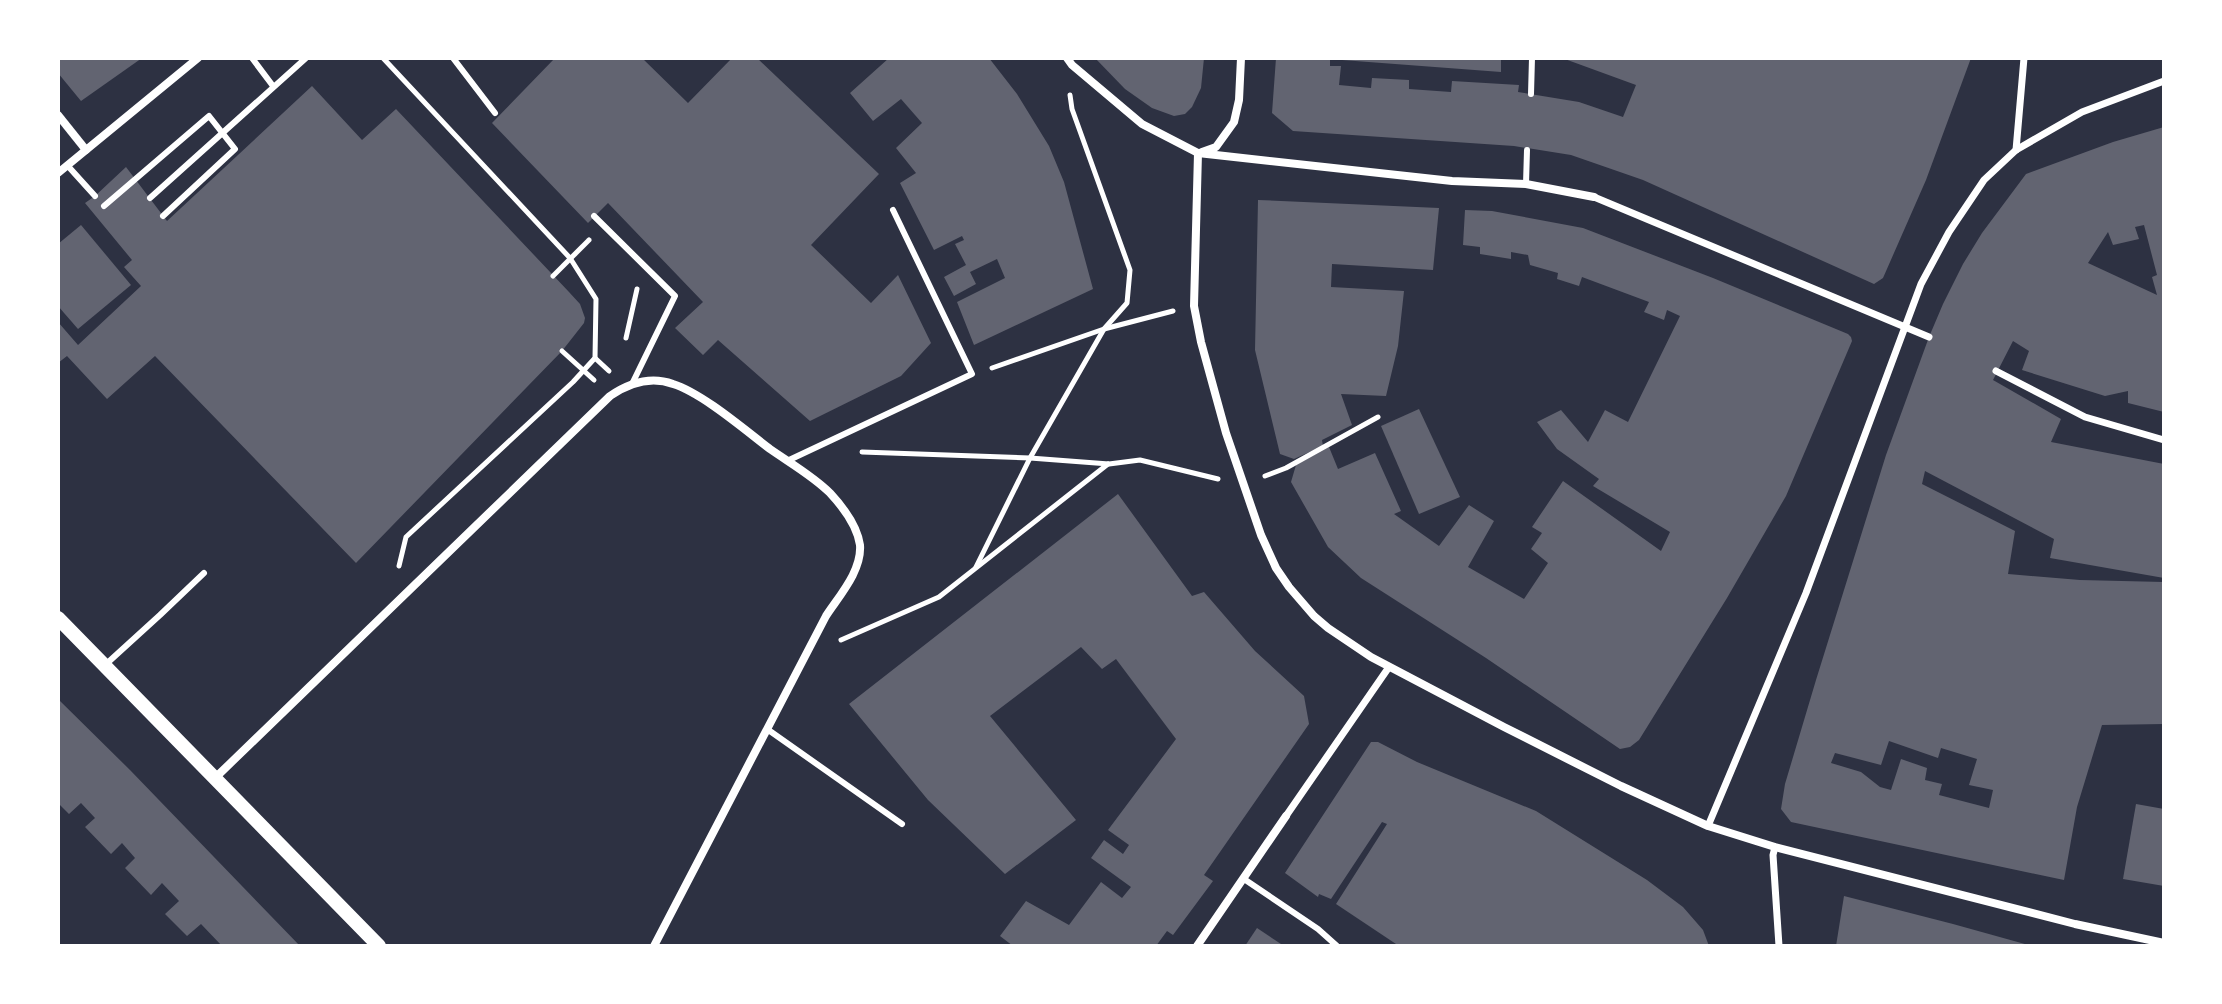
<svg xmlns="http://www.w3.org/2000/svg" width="2222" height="1004" viewBox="0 0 2222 1004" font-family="Ubuntu,sans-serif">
	<rect width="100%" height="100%" fill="#2d3142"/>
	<g fill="#626471" fill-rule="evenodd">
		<path d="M58,58H142L81,101L58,73Z"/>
		<path d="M555,58H642L688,103L732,58H757L879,174L811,245L871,303L898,275L931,343L901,376L810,421L718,340L703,355L675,328L703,302L608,203L588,223L492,123Z"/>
		<path d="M889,58H989L1017,94L1049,146L1064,182L1093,289L974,345L957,302L1005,278L997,259L970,272L976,284L954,296L944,277L966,265L955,244L964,240L962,236L934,250L900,183L916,173L896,148L922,123L901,99L873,121L850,93Z"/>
		<path d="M1095,58H1204L1201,88L1192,107L1185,114L1174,116L1152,108L1125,89Z"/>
		<path d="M1276,58H1330V66H1341L1339,85L1371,88L1372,78L1409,80V89L1451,92L1452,81L1519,85L1518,92L1579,102L1623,117L1636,85L1562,58H1971L1926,180L1883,278L1874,284L1643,180L1571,155L1514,146L1293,131L1272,113Z"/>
		<path d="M1343,58H1501V72L1342,60Z"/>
		<path d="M312,86L362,140L396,109L569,292L580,304L585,318L584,323L562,351L356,563L155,356L107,399L67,356L58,363V322L78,345L141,286L124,267L132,260L85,203L95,196L126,167L167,221Z"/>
		<path d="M2164,127V412L2128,403V391L2105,396L2022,370L2029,351L2013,341L1993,380L2061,419L2051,442L2164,464V578L2050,558L2054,539L1925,471L1922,484L2015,531L2008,574L2080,580L2164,582V724L2102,725L2077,807L2064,880L1791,822L1781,809L1785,784L1816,680L1886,455L1929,337L1943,304L1963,264L1982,233L2026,174L2113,142ZM2144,225L2157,275L2152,277L2157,295L2088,263L2108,232L2113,245L2139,239L2135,227ZM1889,741L1938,758L1941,748L1977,759L1969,785L1993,790L1989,808L1939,795L1942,784L1925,780L1927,768L1901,759L1891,790L1880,787L1861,772L1831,763L1835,753L1881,765Z"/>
		<path d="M1258,200L1439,208L1433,270L1332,264L1331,287L1404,291L1398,346L1386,396L1341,394L1352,425L1322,440L1323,446L1294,459L1280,454L1255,350Z"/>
		<path d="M1465,210L1492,211L1583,228L1713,278L1848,334L1851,337L1852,341L1786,496L1727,598L1639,740L1630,747L1620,749L1486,658L1361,578L1328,547L1291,482L1296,465L1329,447L1338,469L1375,453L1401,511L1394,514L1439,546L1469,505L1494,521L1468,567L1524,599L1548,563L1531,549L1542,533L1532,527L1563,481L1661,551L1670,532L1593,486L1599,479L1557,449L1537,422L1561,410L1588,442L1605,410L1628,422L1680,316L1667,310L1664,320L1644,312L1649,302L1582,277L1579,286L1557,279L1558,273L1530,265L1528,255L1511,252V259L1480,254V247L1463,245Z"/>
		<path d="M81,225L131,285L78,329L58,306V244Z"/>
		<path d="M1419,409L1460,497L1419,514L1381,426Z"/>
		<path d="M1118,494L1192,596L1204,592L1255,651L1304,696L1309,724L1204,875L1213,881L1173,935L1167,931L1156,946H1013L1000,936L1026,901L1069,925L1101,882L1122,898L1131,887L1091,858L1104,840L1123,854L1129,845L1108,830L1176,739L1116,659L1102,669L1081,647L990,716L1076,820L1005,874L928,800L849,704Z"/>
		<path d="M58,699L130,770L300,946H222L201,924L187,936L165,914L179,901L162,883L151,895L125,868L135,858L122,843L111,854L85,827L95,818L81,803L69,814L58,803Z"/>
		<path d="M1371,742H1378L1417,762L1536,811L1647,880L1683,907L1703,930L1709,946H1399L1336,904L1387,824L1382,822L1331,899L1319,894L1318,897L1285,873Z"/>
		<path d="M2136,804L2164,809V886L2123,879Z"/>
		<path d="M1844,896L1953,924L2032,946H1836Z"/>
		<path d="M1257,928L1284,946H1245Z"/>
	</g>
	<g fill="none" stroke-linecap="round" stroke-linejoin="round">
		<g stroke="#fff" stroke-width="5">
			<path d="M383,58L570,258L596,299L595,358L573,382L406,537L399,566"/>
			<path d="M553,276L589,240"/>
			<path d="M626,338L637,289"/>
			<path d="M562,351L594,380"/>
			<path d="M595,358L609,371"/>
			<path d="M992,368L1104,329L1173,311"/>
			<path d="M862,452L1030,458L1109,464L1140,460L1218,479"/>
			<path d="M1265,476L1286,468L1378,417"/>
			<path d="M976,567L1030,458L1104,329L1127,303L1130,270L1072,109L1070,95"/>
			<path d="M841,640L939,597L1108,464"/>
		</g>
		<g stroke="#fff" stroke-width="6">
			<path d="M252,58L273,86"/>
			<path d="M453,58L495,113"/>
			<path d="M1531,94L1532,58"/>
			<path d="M67,165L95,196"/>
			<path d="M1526,184L1527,150"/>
			<path d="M150,198L306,58"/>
			<path d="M104,206L209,116L235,149L163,216"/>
			<path d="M594,216L675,296L632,384"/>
			<path d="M787,461L972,374L893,210"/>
			<path d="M104,666L160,615L204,573"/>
			<path d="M767,729L902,824"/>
			<path d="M1244,879L1318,929L1337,946"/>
		</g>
		<g stroke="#fff" stroke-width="7">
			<path d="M2016,150L2024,58"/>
			<path d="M1594,197L1929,337"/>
			<path d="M1996,371L2085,417L2164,440"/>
			<path d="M1286,816L1389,667"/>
			<path d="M1708,826L1806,593L1921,284L1949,232L1984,180L2016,150L2082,112L2164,81"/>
			<path d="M1775,847L1773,855L1779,946"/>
		</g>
		<g stroke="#fff" stroke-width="8">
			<path d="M1067,58L1072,65L1142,124L1198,153L1452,181L1526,184L1594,197"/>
			<path d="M58,115L86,150"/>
			<path d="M1202,152L1216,147L1234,122L1239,100L1241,58"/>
			<path d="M1198,153L1194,306L1201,342L1226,433L1261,535L1276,568L1289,587L1314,616L1328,628L1371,657L1504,727L1621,786L1708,826L1775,847L2075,924L2164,943"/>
			<path d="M58,173L198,58"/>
			<path d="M214,779L610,396C629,383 651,376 673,384C702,393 745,430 770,449C790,463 813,476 830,493C843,507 857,525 860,545C862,571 839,596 826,616L654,946"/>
			<path d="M1197,946L1286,816"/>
		</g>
		<path stroke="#fff" stroke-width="14" d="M58,618L379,946"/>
	</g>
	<rect width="2222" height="1004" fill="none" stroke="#ffffff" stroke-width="120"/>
</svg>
